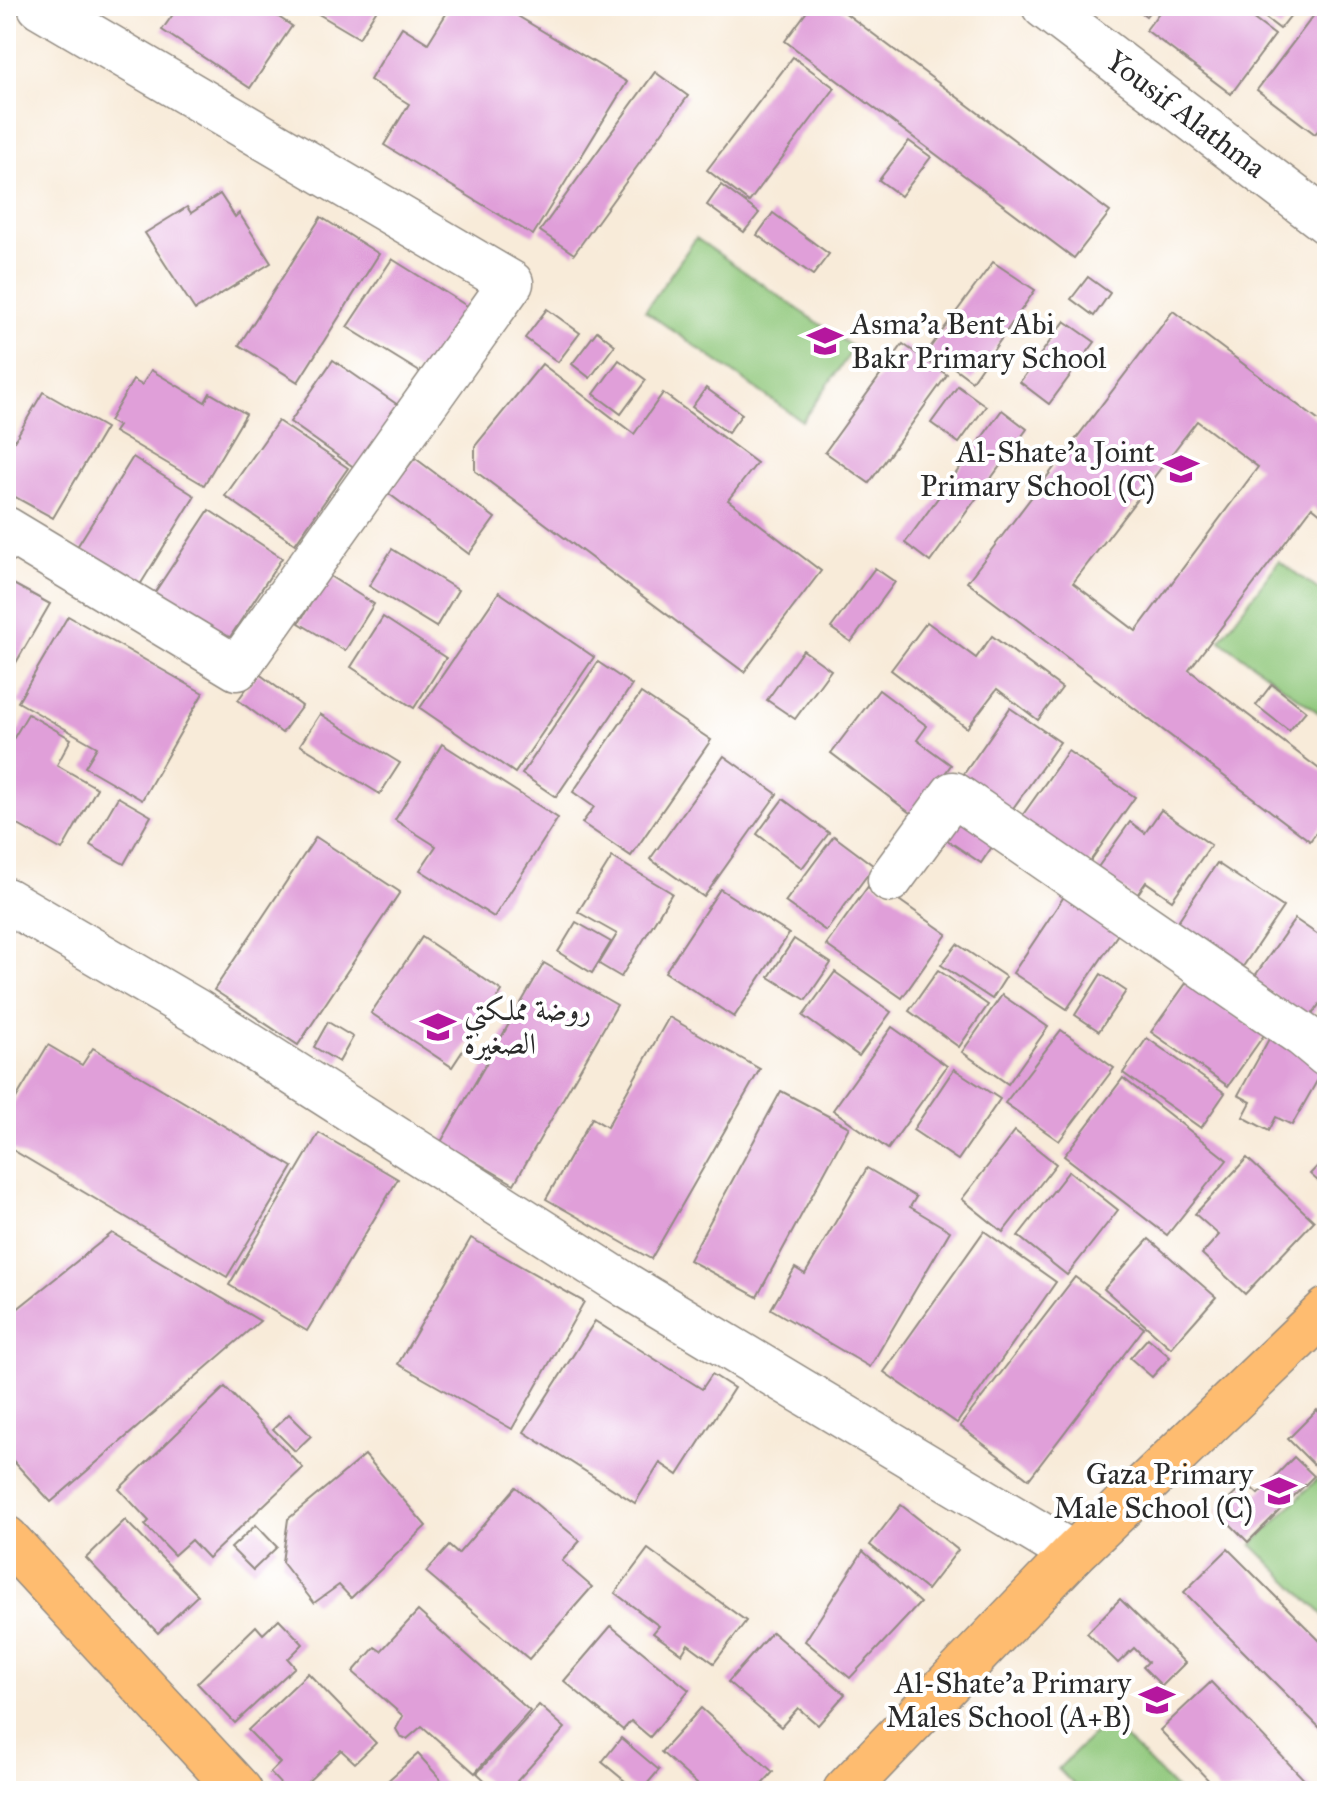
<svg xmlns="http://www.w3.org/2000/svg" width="1333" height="1797" viewBox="0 0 1333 1797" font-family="'IM FELL Great Primer',Amiri,serif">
	<rect width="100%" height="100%" fill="#fff"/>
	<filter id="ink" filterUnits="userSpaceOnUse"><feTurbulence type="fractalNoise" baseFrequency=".0125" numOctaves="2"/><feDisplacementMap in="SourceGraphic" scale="16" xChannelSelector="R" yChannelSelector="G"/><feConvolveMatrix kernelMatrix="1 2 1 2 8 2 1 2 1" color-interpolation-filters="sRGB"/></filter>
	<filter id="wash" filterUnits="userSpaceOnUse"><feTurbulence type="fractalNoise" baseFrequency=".006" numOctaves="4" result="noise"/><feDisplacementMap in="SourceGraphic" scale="32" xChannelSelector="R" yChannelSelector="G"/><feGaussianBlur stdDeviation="1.8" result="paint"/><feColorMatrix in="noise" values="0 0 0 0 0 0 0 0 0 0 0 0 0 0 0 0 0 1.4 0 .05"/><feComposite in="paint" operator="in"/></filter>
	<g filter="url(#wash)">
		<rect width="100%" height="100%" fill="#f8ebd9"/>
		<g fill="#90c87b" stroke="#5e7a53" stroke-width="2">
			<path d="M696,238L854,348L802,421L645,311Z"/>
			<path d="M1279,561L1327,596V719L1220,640Z"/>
			<path d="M1327,1469V1619L1252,1545Z"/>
			<path d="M1107,1720L1178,1791H1080L1058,1769Z"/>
		</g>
		<g id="blocks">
			<g fill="#e09fd9" fill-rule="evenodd">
				<path d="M179,6H262L292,26L250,88L162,30Z"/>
				<path d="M305,6H379L359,38Z"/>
				<path d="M451,6H501L627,82L533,235L384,145L409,104L370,80L402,27L428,43Z"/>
				<path d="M811,6H836L1110,212L1074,258L785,41Z"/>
				<path d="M1133,6H1154L1146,16Z"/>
				<path d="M1164,6H1236L1275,35L1231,94L1146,30Z"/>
				<path d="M1250,6H1298L1280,29Z"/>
				<path d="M1321,6L1327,8V119L1315,134L1257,90Z"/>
				<path d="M793,57L835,88L749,202L707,170Z"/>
				<path d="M655,72L688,96L574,254L540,231Z"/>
				<path d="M909,141L931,157L901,196L879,180Z"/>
				<path d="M721,185L759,213L744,232L707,205Z"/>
				<path d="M220,194L235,217L239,213L271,263L195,310L145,233L187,207L191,213Z"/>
				<path d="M773,213L829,254L813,275L757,235Z"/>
				<path d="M321,217L379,254L298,382L239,345Z"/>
				<path d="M392,259L467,306L423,374L347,327Z"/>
				<path d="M993,262L1035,290L972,381L929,349Z"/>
				<path d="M1088,277L1110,293L1094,316L1071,299Z"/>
				<path d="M547,309L580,333L558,362L525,338Z"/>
				<path d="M1173,311L1327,427V519L1312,507L1189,670L1327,775V818L1310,841L967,582ZM1197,421L1258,467L1136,631L1073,583Z"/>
				<path d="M1065,321L1095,342L1049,404L1020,382Z"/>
				<path d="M597,331L615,345L590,378L572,364Z"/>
				<path d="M903,344L947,375L869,483L825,452Z"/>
				<path d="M333,360L408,412L365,475L290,422Z"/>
				<path d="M619,360L646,380L621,414L594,394Z"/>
				<path d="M542,364L634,434L663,393L757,463L728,500L821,571L744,672L475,471V446Z"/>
				<path d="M151,370L205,402L210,393L246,414L204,485L114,432L118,426L109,421L133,380L142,385Z"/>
				<path d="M958,386L986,406L959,443L931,423Z"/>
				<path d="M706,388L742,414L728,433L692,407Z"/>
				<path d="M43,392L106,428L53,518L6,492V455Z"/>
				<path d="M1002,410L1027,429L930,562L905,543Z"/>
				<path d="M278,421L348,468L295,544L225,496Z"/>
				<path d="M133,457L195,496L140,585L77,547Z"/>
				<path d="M415,458L495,518L469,554L388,493Z"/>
				<path d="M209,510L282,558L226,643L153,595Z"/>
				<path d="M392,549L458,590L436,627L369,586Z"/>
				<path d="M875,568L895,582L851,642L831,628Z"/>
				<path d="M328,575L374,604L345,651L299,623Z"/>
				<path d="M6,580L50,604L6,680Z"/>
				<path d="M499,592L594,657L515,773L420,708Z"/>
				<path d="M68,616L203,693L142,800L85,767L97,747L18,702Z"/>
				<path d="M383,617L446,658L414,708L351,667Z"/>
				<path d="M927,622L976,658L992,636L1062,688L1038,720L997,689L967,728L891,670Z"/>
				<path d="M803,650L831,670L795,719L767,700Z"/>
				<path d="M598,662L632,685L556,797L522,774Z"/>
				<path d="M258,673L302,706L282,733L238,700Z"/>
				<path d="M1272,684L1306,711L1289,731L1256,705Z"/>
				<path d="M879,690L927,726L917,740L951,765L914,816L831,753Z"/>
				<path d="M641,693L711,740L631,856L582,823L594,807L573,792Z"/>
				<path d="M1010,708L1060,742L1004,821L954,788Z"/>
				<path d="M28,714L71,739L57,765L97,788L62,850L6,818V751Z"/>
				<path d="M320,714L400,763L380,794L300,745Z"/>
				<path d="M442,744L558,818L494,917L420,870L436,846L395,820Z"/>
				<path d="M1068,751L1135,797L1084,870L1017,823Z"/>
				<path d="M724,756L777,794L704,897L650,859Z"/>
				<path d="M118,797L151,816L124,864L90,845Z"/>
				<path d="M783,799L829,833L802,868L757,834Z"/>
				<path d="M951,806L998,838L981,863L934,831Z"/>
				<path d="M1161,810L1211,845L1172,900L1146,882L1135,898L1096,870L1130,822L1145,833Z"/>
				<path d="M834,836L874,866L826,931L785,902Z"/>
				<path d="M316,837L400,892L298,1045L214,990Z"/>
				<path d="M612,857L672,893L621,977L599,964L617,934L578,912Z"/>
				<path d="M1217,863L1283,907L1238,974L1172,930Z"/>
				<path d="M872,881L947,934L902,998L826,945Z"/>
				<path d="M720,889L789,934L734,1017L665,972Z"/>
				<path d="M1065,895L1120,931L1067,1009L1013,973Z"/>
				<path d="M1295,919L1327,941V993L1309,1019L1252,980Z"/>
				<path d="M576,922L611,942L592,973L558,952Z"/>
				<path d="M422,937L502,991L452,1067L371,1013Z"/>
				<path d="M794,939L831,963L806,1000L769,977Z"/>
				<path d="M957,944L1006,977L992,999L941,965Z"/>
				<path d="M544,963L617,1005L514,1184L441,1142Z"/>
				<path d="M938,970L988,1005L959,1047L909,1011Z"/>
				<path d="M835,972L891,1012L859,1056L803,1016Z"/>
				<path d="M1101,974L1126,991L1099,1031L1075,1015Z"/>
				<path d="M1187,982L1264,1035L1228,1086L1151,1032Z"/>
				<path d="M1002,995L1048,1027L1008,1084L962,1052Z"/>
				<path d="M669,1017L760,1069L651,1259L546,1199L592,1118L607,1127Z"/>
				<path d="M328,1022L353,1037L339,1062L314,1047Z"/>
				<path d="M892,1027L947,1066L888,1149L833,1110Z"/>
				<path d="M1061,1030L1114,1068L1059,1141L1005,1103Z"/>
				<path d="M1270,1037L1325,1067L1292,1125L1276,1117L1269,1131L1243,1117L1251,1102L1238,1095Z"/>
				<path d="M1147,1038L1225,1093L1201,1128L1123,1073Z"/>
				<path d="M48,1045L82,1065L93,1048L293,1167L227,1277L6,1146V1115Z"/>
				<path d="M954,1069L1000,1099L958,1160L913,1130Z"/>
				<path d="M1123,1078L1227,1160L1167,1235L1064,1156Z"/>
				<path d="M781,1091L849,1127L757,1297L689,1260Z"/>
				<path d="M1015,1131L1056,1164L1003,1232L962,1199Z"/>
				<path d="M319,1133L398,1179L307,1331L229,1285Z"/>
				<path d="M1327,1156V1189L1310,1174Z"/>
				<path d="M1247,1158L1314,1221L1245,1294L1202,1254L1219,1235L1195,1214Z"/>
				<path d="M867,1168L916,1197L910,1207L950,1231L870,1367L771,1309L795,1268L805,1274Z"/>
				<path d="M1069,1171L1118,1210L1067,1275L1018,1236Z"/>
				<path d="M984,1231L1056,1282L957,1423L884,1372Z"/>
				<path d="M112,1233L260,1321L51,1502L6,1453V1318Z"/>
				<path d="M471,1238L584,1302L512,1429L398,1364Z"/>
				<path d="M1149,1239L1216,1297L1171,1348L1104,1289Z"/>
				<path d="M1075,1277L1144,1328L1029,1479L960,1426Z"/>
				<path d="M595,1321L702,1389L712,1374L734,1388L678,1475L660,1463L635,1503L524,1432Z"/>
				<path d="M1148,1338L1170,1357L1152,1377L1130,1358Z"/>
				<path d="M225,1387L303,1468L208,1558L191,1540L174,1555L145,1525L149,1521L119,1489Z"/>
				<path d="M1317,1410L1327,1420V1453L1314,1465L1288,1439Z"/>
				<path d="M289,1414L311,1436L295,1451L273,1429Z"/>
				<path d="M365,1455L426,1526L351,1598L339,1585L314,1603L282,1562L288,1519Z"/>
				<path d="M1294,1457L1314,1476L1248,1542L1217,1511L1246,1483L1258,1494Z"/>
				<path d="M516,1487L580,1541L562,1561L592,1587L529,1659L426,1572L449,1546L458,1554Z"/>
				<path d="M901,1505L958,1550L927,1590L870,1545Z"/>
				<path d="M125,1520L198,1595L158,1633L86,1558Z"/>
				<path d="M256,1525L277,1547L253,1570L231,1548Z"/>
				<path d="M648,1549L746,1621L714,1663L688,1644L682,1654L653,1633L659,1626L615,1593Z"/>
				<path d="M1228,1549L1327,1648V1735L1184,1592Z"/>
				<path d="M863,1551L920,1603L850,1678L805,1641Z"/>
				<path d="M1120,1599L1185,1663L1162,1686L1143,1667L1148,1662L1134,1648L1118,1663L1087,1633Z"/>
				<path d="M418,1611L530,1711L475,1773L422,1726L407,1739L400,1736L396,1729L403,1716L353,1672L375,1647L381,1651Z"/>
				<path d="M279,1619L303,1644L288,1659L295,1667L235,1723L197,1683L256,1626L263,1634Z"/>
				<path d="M611,1626L689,1690L650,1737L631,1721L623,1730L564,1681Z"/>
				<path d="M772,1632L845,1694L818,1725L798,1708L781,1727L728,1682Z"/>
				<path d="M308,1673L376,1743L355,1763L341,1750L298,1791H287L270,1773L280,1763L248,1730Z"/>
				<path d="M1211,1682L1315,1791H1219L1160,1730Z"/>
				<path d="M539,1705L565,1728L517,1781L528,1791H496L477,1773Z"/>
				<path d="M701,1708L773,1772L756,1791H705L661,1752Z"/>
				<path d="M621,1738L659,1770L641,1791H637L602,1762Z"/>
				<path d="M418,1754L451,1791H376Z"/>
			</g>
		</g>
	</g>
	<g filter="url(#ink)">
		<use href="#blocks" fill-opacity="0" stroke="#928b82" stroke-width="2"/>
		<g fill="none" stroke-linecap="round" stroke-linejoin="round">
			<g stroke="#928b82" stroke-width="47">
				<g id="minor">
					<path d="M1044,6L1327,222"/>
					<path d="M6,529L237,668L511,283L40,6"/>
					<path d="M890,880L953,794L1304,1036L1327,1055"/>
					<path d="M6,900L196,1011L627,1286L1073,1554"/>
				</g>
			</g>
			<g stroke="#928b82" stroke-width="47">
				<g id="major">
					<path d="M6,1538L240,1791"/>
					<path d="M845,1791L1073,1554L1327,1310"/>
				</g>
			</g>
			<use href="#minor" stroke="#fff" stroke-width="44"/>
			<use href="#major" stroke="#febc70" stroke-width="44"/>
		</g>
	</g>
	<defs>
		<g id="school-bare" transform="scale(2.76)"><path d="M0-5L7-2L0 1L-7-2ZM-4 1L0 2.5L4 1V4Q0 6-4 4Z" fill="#b5179e" stroke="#fff" stroke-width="2.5" paint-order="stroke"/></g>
	</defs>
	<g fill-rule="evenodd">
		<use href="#school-bare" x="825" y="341"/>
		<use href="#school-bare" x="1181" y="469"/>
		<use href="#school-bare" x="438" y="1027"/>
		<use href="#school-bare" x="1279" y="1491"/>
		<use href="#school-bare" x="1157" y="1700"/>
	</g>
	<g text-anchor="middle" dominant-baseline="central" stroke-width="8" stroke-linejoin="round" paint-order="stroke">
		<g font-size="30" fill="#2b2b2b" stroke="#fff">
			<text transform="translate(1186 114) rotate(37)">Yousif Alathma</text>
		</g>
		<g font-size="30" fill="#2b2b2b" stroke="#fff" text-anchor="end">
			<text x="851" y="324" text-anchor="start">Asma'a Bent Abi<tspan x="851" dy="34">Bakr Primary School</tspan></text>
			<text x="1155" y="452">Al-Shate'a Joint<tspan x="1155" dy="34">Primary School (C)</tspan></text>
			<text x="464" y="1010" text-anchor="start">روضة مملكتي<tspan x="464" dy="34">الصغيرة</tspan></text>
			<text x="1253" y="1474">Gaza Primary<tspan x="1253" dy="34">Male School (C)</tspan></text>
			<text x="1131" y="1683">Al-Shate'a Primary<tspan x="1131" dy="34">Males School (A+B)</tspan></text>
		</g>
	</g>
	<rect width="1333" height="1797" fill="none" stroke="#fff" stroke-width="32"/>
</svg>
